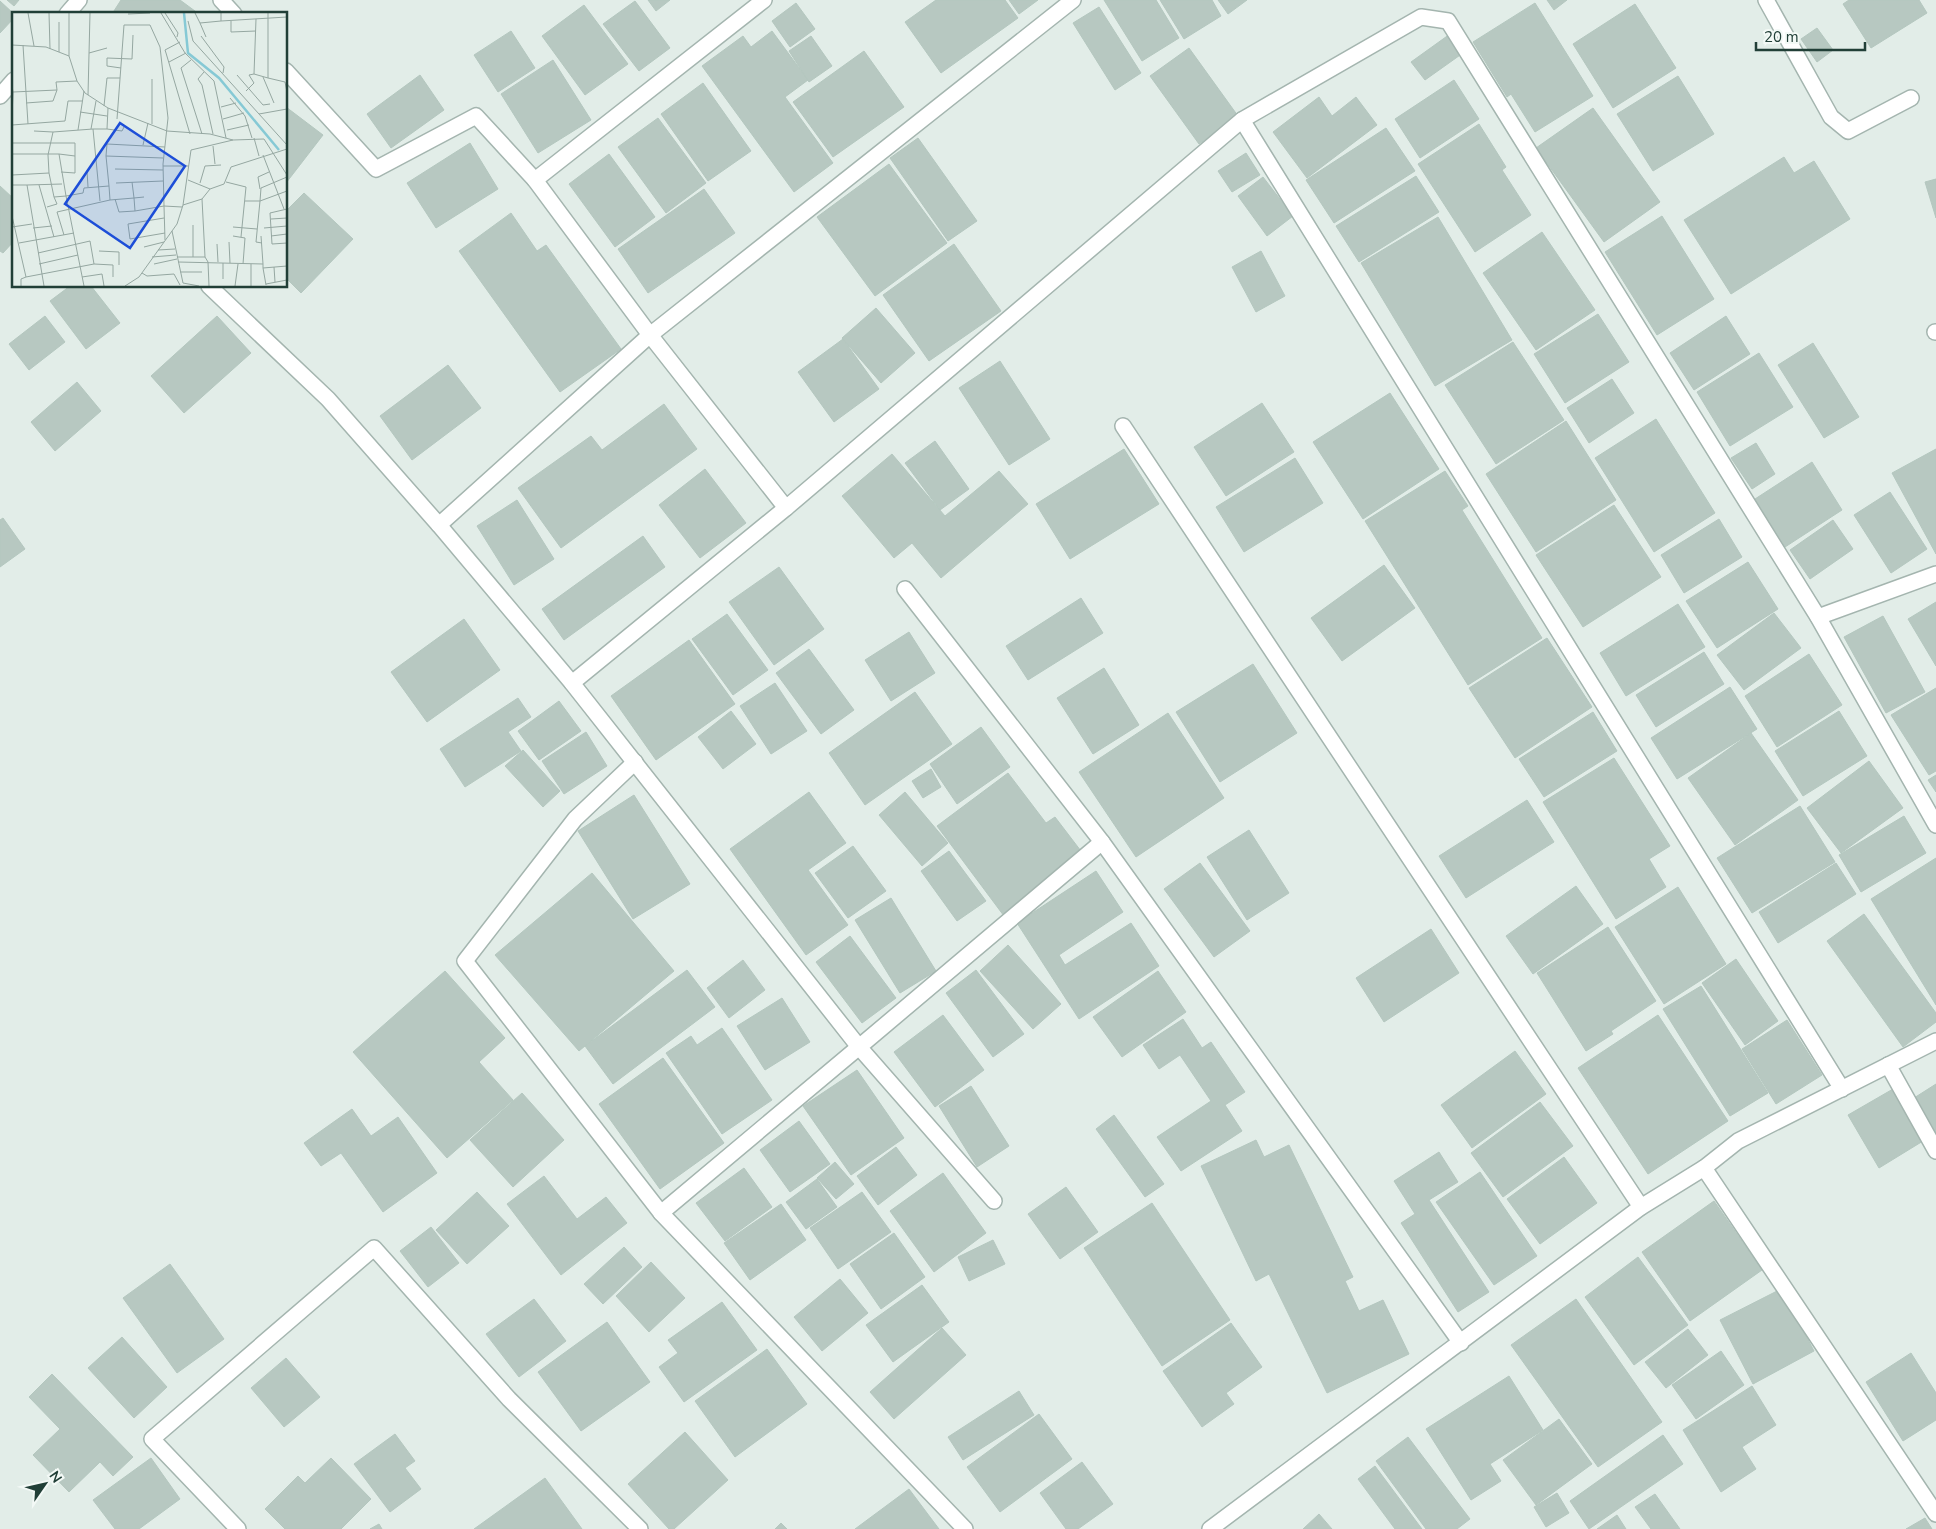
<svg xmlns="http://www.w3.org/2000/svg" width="1936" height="1529" viewBox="0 0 1936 1529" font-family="'Nunito Sans',sans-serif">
	<rect width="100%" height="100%" fill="#e2ede8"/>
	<g fill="#b7c8c1" stroke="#b4c7bf">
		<path d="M7,0H19L14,6Z"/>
		<path d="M121,0H180L199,14H112Z"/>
		<path d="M648,0H670L656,11Z"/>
		<path d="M936,0H1005L1018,18L941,73L905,22Z"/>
		<path d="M1009,0H1038L1019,14Z"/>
		<path d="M1104,0H1156L1179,38L1142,61Z"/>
		<path d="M1160,0H1212L1221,16L1184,39Z"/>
		<path d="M1218,0H1247L1228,14Z"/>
		<path d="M1547,0H1567L1554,10Z"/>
		<path d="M1849,0H1919L1927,13L1871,48L1843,4Z"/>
		<path d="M0,1L14,14V18L0,33Z"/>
		<path d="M635,1L670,48L639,71L603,24Z"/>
		<path d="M796,3L815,29L790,47L772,21Z"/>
		<path d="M1535,3L1593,96L1535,132L1511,94L1507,97L1473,42Z"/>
		<path d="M1635,4L1676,68L1613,108L1573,44Z"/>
		<path d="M584,5L628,64L585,95L542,36Z"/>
		<path d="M1099,7L1141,73L1115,90L1073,23Z"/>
		<path d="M1817,28L1833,50L1817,62L1801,39Z"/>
		<path d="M511,31L535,68L498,92L474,55Z"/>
		<path d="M772,31L808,80L785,97L833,163L794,192L702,66L743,36L751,47Z"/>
		<path d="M1450,34L1463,53L1425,80L1411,62Z"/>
		<path d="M811,36L832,66L809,82L789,51Z"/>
		<path d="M1189,48L1238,116L1199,144L1150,76Z"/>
		<path d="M864,51L904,107L833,157L793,102Z"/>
		<path d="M553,60L591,120L538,153L501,94Z"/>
		<path d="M420,75L444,110L391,148L367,114Z"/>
		<path d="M1678,76L1714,134L1653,171L1617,114Z"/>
		<path d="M1454,80L1479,119L1420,158L1395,119Z"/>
		<path d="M703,83L751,151L708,181L661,114Z"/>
		<path d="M1319,97L1332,116L1356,97L1377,125L1307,178L1273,132Z"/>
		<path d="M286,107L323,135L286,183Z"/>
		<path d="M1593,108L1660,202L1604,242L1536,148Z"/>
		<path d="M658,118L706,183L666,213L618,147Z"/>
		<path d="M1479,124L1506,167L1502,170L1531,215L1475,252L1418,164Z"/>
		<path d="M1386,128L1415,171L1334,223L1306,180Z"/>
		<path d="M918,138L977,221L948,241L890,158Z"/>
		<path d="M470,143L498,189L436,228L407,183Z"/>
		<path d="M1246,153L1260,175L1232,192L1218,171Z"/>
		<path d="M609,154L655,217L615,247L569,184Z"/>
		<path d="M1784,157L1794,173L1814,161L1850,219L1731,294L1684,220Z"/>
		<path d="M889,164L947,243L875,296L817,217Z"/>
		<path d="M1416,176L1439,212L1359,262L1336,226Z"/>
		<path d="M1263,177L1293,216L1267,236L1238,196Z"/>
		<path d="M1936,179V218L1925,182Z"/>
		<path d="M0,186L14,199V241L3,253L0,251Z"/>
		<path d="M704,189L735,233L648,293L618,249Z"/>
		<path d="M304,193L353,239L301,293L286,278V211Z"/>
		<path d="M511,213L537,251L546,245L621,349L560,392L459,251Z"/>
		<path d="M1662,216L1714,299L1657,335L1605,252Z"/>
		<path d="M1438,217L1512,340L1435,386L1361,263Z"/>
		<path d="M1542,232L1595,310L1536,350L1483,273Z"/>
		<path d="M954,244L1001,311L929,361L883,295Z"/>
		<path d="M1261,251L1285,296L1256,312L1232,267Z"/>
		<path d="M70,286H91L120,323L86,349L50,301Z"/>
		<path d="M876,308L915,353L881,383L842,338Z"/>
		<path d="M1598,314L1629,362L1565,403L1534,354Z"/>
		<path d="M45,316L65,342L29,370L9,344Z"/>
		<path d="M217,316L251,353L184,413L151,376Z"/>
		<path d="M1726,316L1750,354L1694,390L1670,353Z"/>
		<path d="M843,339L879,389L834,422L798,372Z"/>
		<path d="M1513,342L1564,420L1496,464L1445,385Z"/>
		<path d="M1813,343L1859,417L1824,438L1778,365Z"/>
		<path d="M1759,353L1793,407L1730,446L1697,392Z"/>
		<path d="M1000,361L1050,439L1009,465L959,388Z"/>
		<path d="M448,365L481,408L412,460L380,416Z"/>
		<path d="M1612,379L1634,413L1589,443L1567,408Z"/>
		<path d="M77,382L101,411L55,451L31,422Z"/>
		<path d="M1390,393L1439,469L1363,519L1313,442Z"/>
		<path d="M1262,403L1294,452L1226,496L1194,447Z"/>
		<path d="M664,404L697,449L561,548L518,488L591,436L602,450Z"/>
		<path d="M1656,419L1715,513L1654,552L1595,458Z"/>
		<path d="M1566,421L1616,500L1536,552L1486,474Z"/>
		<path d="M935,441L969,489L940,510L905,463Z"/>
		<path d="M1756,443L1775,474L1752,489L1731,458Z"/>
		<path d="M1124,449L1159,504L1070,559L1036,504Z"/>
		<path d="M1936,449V554L1892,473Z"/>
		<path d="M892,454L945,516L999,471L1028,504L941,578L912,543L894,558L842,496Z"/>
		<path d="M1295,458L1323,503L1244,552L1216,507Z"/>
		<path d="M1812,462L1842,510L1785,547L1755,499Z"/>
		<path d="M705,469L746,523L700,558L659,505Z"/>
		<path d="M1445,471L1468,506L1462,510L1542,638L1468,685L1365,521Z"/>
		<path d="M1890,492L1927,549L1891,573L1854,515Z"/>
		<path d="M517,500L554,559L514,585L477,526Z"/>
		<path d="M1614,505L1661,577L1583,627L1536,555Z"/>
		<path d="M3,518L25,549L0,567V520Z"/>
		<path d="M1719,519L1742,557L1684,593L1661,555Z"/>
		<path d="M1833,520L1853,549L1810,579L1790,550Z"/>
		<path d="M643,536L665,567L564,640L542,609Z"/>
		<path d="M1748,562L1778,609L1717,648L1686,601Z"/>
		<path d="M1384,565L1415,608L1342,661L1311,618Z"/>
		<path d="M779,567L824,629L774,665L729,602Z"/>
		<path d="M1081,598L1103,633L1028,680L1006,646Z"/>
		<path d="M1936,602V666L1908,619Z"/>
		<path d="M1678,604L1705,647L1626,696L1600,653Z"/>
		<path d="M1774,613L1801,648L1744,690L1717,655Z"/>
		<path d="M727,614L768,670L733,695L692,639Z"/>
		<path d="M1883,616L1925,692L1886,713L1844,637Z"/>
		<path d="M464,619L500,670L427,722L391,672Z"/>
		<path d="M909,632L935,673L891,701L865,660Z"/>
		<path d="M1547,638L1592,707L1515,758L1469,688Z"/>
		<path d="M689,640L735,704L656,760L611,696Z"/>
		<path d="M809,649L854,710L821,734L776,673Z"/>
		<path d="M1704,652L1724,684L1656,727L1636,695Z"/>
		<path d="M1809,654L1842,705L1777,747L1745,696Z"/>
		<path d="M1253,664L1297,733L1220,782L1176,712Z"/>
		<path d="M1104,668L1139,725L1093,754L1057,698Z"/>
		<path d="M775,683L807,731L771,754L740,706Z"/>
		<path d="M1730,687L1757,729L1677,779L1651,738Z"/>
		<path d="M1936,688V771L1929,775L1891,715Z"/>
		<path d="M915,692L952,744L865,805L829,753Z"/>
		<path d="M518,698L531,717L508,732L521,751L465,787L440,749Z"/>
		<path d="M559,701L581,731L539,760L518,731Z"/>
		<path d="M731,711L756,744L723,769L698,737Z"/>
		<path d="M1839,711L1867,756L1803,796L1775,751Z"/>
		<path d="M1593,712L1617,751L1544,797L1519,759Z"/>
		<path d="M1168,713L1224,798L1136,857L1079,772Z"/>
		<path d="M981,727L1010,767L957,804L930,764Z"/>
		<path d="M586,732L607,766L564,794L542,761Z"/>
		<path d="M1751,733L1798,800L1735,845L1688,778Z"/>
		<path d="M523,750L560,791L543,807L505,766Z"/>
		<path d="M1614,758L1670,846L1649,859L1666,887L1616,919L1543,802Z"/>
		<path d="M1869,761L1903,808L1841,853L1807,808Z"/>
		<path d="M931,769L941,787L923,798L912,781Z"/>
		<path d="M1008,773L1046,823L1055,817L1084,855L1004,916L937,826Z"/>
		<path d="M1936,775V792L1928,780Z"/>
		<path d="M809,792L846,843L808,870L848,925L806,955L730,849Z"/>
		<path d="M905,792L948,843L922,866L879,815Z"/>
		<path d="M634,795L690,884L633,919L578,831Z"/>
		<path d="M1527,800L1554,842L1466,898L1439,856Z"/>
		<path d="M1800,806L1835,862L1752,913L1717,858Z"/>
		<path d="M1904,816L1926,853L1861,892L1839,855Z"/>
		<path d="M1249,830L1289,893L1247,920L1207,857Z"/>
		<path d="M853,846L886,891L848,918L815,873Z"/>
		<path d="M949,851L986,901L957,921L921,871Z"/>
		<path d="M1936,858V1005L1871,899Z"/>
		<path d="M1200,863L1250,931L1214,957L1164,889Z"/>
		<path d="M1836,863L1856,894L1778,943L1759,912Z"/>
		<path d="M1096,871L1123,912L1059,955L1065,965L1131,923L1159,966L1079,1019L1017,923Z"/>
		<path d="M592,873L674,971L579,1051L495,955Z"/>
		<path d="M1576,886L1603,924L1533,974L1506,936Z"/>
		<path d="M1678,887L1726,964L1664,1004L1615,927Z"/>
		<path d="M891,898L936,971L900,993L855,920Z"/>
		<path d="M1864,914L1936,1013V1022L1903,1047L1827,941Z"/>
		<path d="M1608,927L1656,1001L1611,1031L1613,1034L1586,1051L1537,973Z"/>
		<path d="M1431,929L1459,973L1384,1022L1356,978Z"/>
		<path d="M850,936L896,998L862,1023L816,962Z"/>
		<path d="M1008,945L1061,1004L1033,1029L980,971Z"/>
		<path d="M1736,959L1778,1021L1745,1045L1702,983Z"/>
		<path d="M743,960L765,990L729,1018L707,988Z"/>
		<path d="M687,970L715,1007L613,1084L585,1046Z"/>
		<path d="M976,970L1024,1034L993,1057L946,993Z"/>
		<path d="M445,971L505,1038L479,1062L513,1100L447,1158L353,1052Z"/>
		<path d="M1158,971L1186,1012L1122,1057L1093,1017Z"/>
		<path d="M1701,986L1768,1093L1730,1116L1663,1009Z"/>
		<path d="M782,998L810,1042L765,1070L737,1026Z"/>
		<path d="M943,1015L984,1070L935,1107L894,1052Z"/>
		<path d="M1658,1015L1728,1121L1648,1174L1578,1068Z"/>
		<path d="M1183,1019L1202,1048L1211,1042L1245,1092L1225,1105L1242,1131L1181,1171L1157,1137L1211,1101L1180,1055L1159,1069L1143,1045Z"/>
		<path d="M1787,1020L1822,1075L1776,1104L1742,1049Z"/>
		<path d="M722,1028L772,1100L722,1134L666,1053L691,1036L697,1045Z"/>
		<path d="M1515,1051L1546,1094L1472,1148L1441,1105Z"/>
		<path d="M663,1058L724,1143L660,1189L599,1104Z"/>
		<path d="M857,1070L904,1138L851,1175L803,1106Z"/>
		<path d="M1936,1084V1133L1914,1098Z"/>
		<path d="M971,1086L1009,1146L977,1167L939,1106Z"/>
		<path d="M1893,1089L1923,1141L1879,1168L1848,1115Z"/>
		<path d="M522,1093L564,1140L513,1187L470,1140Z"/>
		<path d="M1540,1102L1573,1146L1503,1197L1471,1153Z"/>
		<path d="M352,1109L371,1136L398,1117L437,1173L383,1212L341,1153L321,1166L304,1143Z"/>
		<path d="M1114,1115L1164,1184L1145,1197L1096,1129Z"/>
		<path d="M799,1121L830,1164L790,1192L760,1150Z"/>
		<path d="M1256,1140L1264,1157L1289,1145L1353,1277L1345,1281L1359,1311L1383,1300L1409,1354L1327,1393L1269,1274L1256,1281L1201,1166Z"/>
		<path d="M896,1147L917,1175L878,1205L857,1176Z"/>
		<path d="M1439,1152L1458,1182L1429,1200L1489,1292L1458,1312L1401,1223L1415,1214L1394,1181Z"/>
		<path d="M1564,1157L1597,1203L1540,1244L1507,1199Z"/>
		<path d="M835,1162L854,1184L836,1199L817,1178Z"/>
		<path d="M744,1168L772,1207L725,1241L696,1203Z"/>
		<path d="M1480,1172L1537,1256L1494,1285L1436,1202Z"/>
		<path d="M943,1173L986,1233L934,1272L890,1211Z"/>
		<path d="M544,1176L577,1219L606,1197L627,1223L561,1275L507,1204Z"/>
		<path d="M817,1179L837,1207L806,1229L786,1202Z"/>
		<path d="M1066,1187L1098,1232L1060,1259L1028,1214Z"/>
		<path d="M477,1192L509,1226L467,1264L436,1230Z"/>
		<path d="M862,1192L891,1232L838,1269L810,1228Z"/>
		<path d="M1714,1201L1762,1270L1690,1321L1642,1252Z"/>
		<path d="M1152,1203L1230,1320L1162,1366L1084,1248Z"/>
		<path d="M781,1204L806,1240L750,1280L724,1243Z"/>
		<path d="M431,1227L459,1263L428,1287L400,1251Z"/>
		<path d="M894,1233L925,1277L881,1309L850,1264Z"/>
		<path d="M993,1240L1005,1264L969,1281L958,1257Z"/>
		<path d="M624,1247L642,1267L603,1304L584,1284Z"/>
		<path d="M1638,1257L1688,1325L1634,1365L1585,1297Z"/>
		<path d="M651,1262L685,1298L649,1332L616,1296Z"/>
		<path d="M170,1264L224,1339L177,1373L123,1298Z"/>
		<path d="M840,1279L868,1313L822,1351L794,1317Z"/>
		<path d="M922,1285L949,1322L893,1362L866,1325Z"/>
		<path d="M1781,1289L1814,1351L1753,1384L1720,1320Z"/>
		<path d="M534,1299L566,1341L519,1377L486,1334Z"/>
		<path d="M1576,1299L1662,1422L1598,1467L1511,1345Z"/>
		<path d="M722,1302L757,1350L684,1402L659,1367L678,1353L668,1340Z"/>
		<path d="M607,1322L650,1382L581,1431L538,1372Z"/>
		<path d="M1231,1323L1262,1367L1226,1393L1234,1404L1202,1427L1163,1371Z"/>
		<path d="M942,1328L966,1355L894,1419L870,1392Z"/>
		<path d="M1688,1329L1708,1355L1666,1388L1645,1362Z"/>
		<path d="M122,1337L167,1387L134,1418L88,1368Z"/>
		<path d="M767,1349L807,1404L735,1457L695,1401Z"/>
		<path d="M1721,1351L1744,1385L1696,1419L1672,1385Z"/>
		<path d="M1911,1353L1936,1393V1420L1903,1441L1866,1382Z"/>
		<path d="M286,1358L320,1397L284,1427L251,1388Z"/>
		<path d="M52,1374L133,1457L113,1476L100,1462L69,1492L33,1455L60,1429L29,1397Z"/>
		<path d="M1509,1376L1543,1430L1490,1464L1501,1481L1471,1500L1426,1429Z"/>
		<path d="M1752,1386L1776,1425L1742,1447L1756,1469L1721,1492L1683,1430Z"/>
		<path d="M1019,1391L1034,1415L963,1460L948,1437Z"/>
		<path d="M1039,1414L1072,1459L1000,1512L967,1467Z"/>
		<path d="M1559,1419L1592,1464L1536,1505L1503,1460Z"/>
		<path d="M685,1432L728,1480L674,1529H669L628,1484Z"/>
		<path d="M395,1434L415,1461L405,1468L421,1489L390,1512L354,1464Z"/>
		<path d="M1663,1435L1683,1464L1589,1529L1570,1501Z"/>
		<path d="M1408,1437L1470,1519L1457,1529H1426L1376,1461Z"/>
		<path d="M151,1458L180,1499L139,1529H115L93,1500Z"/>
		<path d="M331,1458L371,1499L341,1529H285L265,1509L298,1476L305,1483Z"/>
		<path d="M1082,1462L1113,1504L1078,1529H1066L1040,1493Z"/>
		<path d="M1375,1466L1422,1529H1395L1358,1479Z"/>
		<path d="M545,1478L582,1529H474Z"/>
		<path d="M909,1489L939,1529H855Z"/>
		<path d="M1557,1493L1569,1513L1546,1527L1534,1507Z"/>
		<path d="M1655,1494L1680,1529H1651L1635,1507Z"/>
		<path d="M1319,1514L1332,1529H1303Z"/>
		<path d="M1617,1515L1626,1529H1597Z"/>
		<path d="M1925,1518L1932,1529H1906Z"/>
		<path d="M781,1523L787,1529H775Z"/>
		<path d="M379,1524L382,1529H370Z"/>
	</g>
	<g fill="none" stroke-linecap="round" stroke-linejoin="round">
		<g stroke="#a4b5af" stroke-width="18">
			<path id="service" d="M1935,332H1936"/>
		</g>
		<g stroke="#a4b5af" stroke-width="18">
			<g id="minor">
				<path d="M221,0L234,14"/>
				<path d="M1766,0L1831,117L1848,131L1911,98"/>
				<path d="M67,14L79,0"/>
				<path d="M286,71L376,169L476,116L535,180L650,335L786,508L572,683L859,1047L661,1213L965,1529"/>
				<path d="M0,96L14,80"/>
				<path d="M1242,120L1421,17L1448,21L1818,617L1936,825"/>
				<path d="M535,180L764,0"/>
				<path d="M209,286L328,399L439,525L572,683"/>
				<path d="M1123,426L1641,1207"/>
				<path d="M786,508L1242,120L1842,1089"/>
				<path d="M439,525L650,335L1073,0"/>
				<path d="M905,589L1102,842L1461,1343"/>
				<path d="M1818,617L1936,574"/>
				<path d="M635,762L575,819L465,961L661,1213"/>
				<path d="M1888,1065L1936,1151"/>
				<path d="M1704,1168L1936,1514"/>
				<path d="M994,1201L859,1047L1102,842"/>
				<path d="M238,1529L152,1439L374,1248L509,1399L640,1529"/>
				<path d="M1210,1529L1641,1207L1704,1168L1738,1141L1936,1041"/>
			</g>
		</g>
		<use href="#service" stroke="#fff" stroke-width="15"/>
		<use href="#minor" stroke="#fff" stroke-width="15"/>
	</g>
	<g transform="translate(12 12)">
		<rect width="275" height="275" fill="#e2ede8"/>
		<path fill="none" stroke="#86c9d5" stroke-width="2.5" d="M172,1L176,41L207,66L267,138"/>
		<path fill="none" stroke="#95a7a1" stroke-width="1" d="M16,1L22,34M37,1L38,37M149,1L173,41L202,69L214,126M153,1L166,21L165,25M183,1L188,11L209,9M209,1V9L275,5M256,1V66L273,70L275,80M116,2L138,1M244,7L242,62L256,66M176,9L181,29L275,133M219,9V20L244,19M47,10V40M188,11L194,25M189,24L212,55L211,61M168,30L153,38L154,41L178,122M0,33L34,35L57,44L65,69L73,81L96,96L155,119L198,122L221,128L252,127L275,163M11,33L16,112M77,41L95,36M57,44V1M179,48L169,56L190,122M157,50L174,41M109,56L95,54V46L120,47L121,23M192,60L186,67L190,73L201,122M225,63L251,93L258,92M251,65L262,91M140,67V112M0,74L1,80L45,78L44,70L65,69M234,79L242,71L237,63L242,62M76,83L78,1M218,86L233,104L240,126M14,91L41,89L45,78M92,94L95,66H108M209,95L224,91M68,100L95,104M247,102L275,97M0,105L1,80M105,107L112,13H138L148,35L156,106L151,152L152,194L170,195M211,107L232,101M0,113L53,109L56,89H70M79,117L84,89M81,117H95L96,96M95,117L110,119L112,115M66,118L72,79M215,118L237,113M22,119L41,120M242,126L247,144M0,131H63V161L49,160M0,133V183M131,133L136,111M201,134L203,152M0,142H47L54,184L42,185L45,192L35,195M47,142L63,144M251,143L272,197M94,144L95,132L153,135M151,154H177M103,157L151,158M75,159L76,175M37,161L42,185M0,163L37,161L36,143L41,120L81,117L88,189M176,168L198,177M120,170L122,186L132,185M214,170L234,175L229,225M104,171L151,169M188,171L193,154L209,153M0,173H15L32,274M15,173L50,172M27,173L42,225M97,174L94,144L151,146M248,177L246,165L257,160M103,187L107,200L123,199M190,187L193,245M233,189H248L249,176L275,165M171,193L179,138L221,128M275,197L258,201L260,232L275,231M0,204L14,265M152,206L116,212L118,227L153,221M259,207L275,206M181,213V245M0,215L20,212M221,215L245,217M21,216L40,214M252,216L275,214M160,219L171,271L187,274M52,223L45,200L98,188M221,224L233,226L231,252M249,224L251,252M259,224L275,222M217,230L218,251M7,231L62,221M250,231L244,230L248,189L275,179M205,232L206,250M132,235L152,230M146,238L163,237M87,239L107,240V253M26,241L78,229L82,252M140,245L164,243M165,245H193L196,250L197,274M166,250L251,252V256L275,254M27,252L66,243M142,252L165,247M239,252V274M262,255L263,270M251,256L254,273M168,260H190M130,261L135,264L162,262L168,273M70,265L90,262L92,274M211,267V251M254,272L275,268M9,274V267L14,265L82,252L101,253V265M72,274L54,184L71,181L72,176L97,174L98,188L122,186L123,199L152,194L153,228M113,274L127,265L165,212L171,193L190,187L198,177L212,172L219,155L275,137M223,274L226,252"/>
		<path fill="#1d4ed8" fill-opacity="0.15" stroke="#1d4ed8" stroke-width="2.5" d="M108,111L173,154L118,236L53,192Z"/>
		<rect width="275" height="275" fill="none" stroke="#213f37" stroke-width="2.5"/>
	</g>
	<g transform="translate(45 1484) rotate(56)" stroke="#f3f9f6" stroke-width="4" paint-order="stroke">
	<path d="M0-4L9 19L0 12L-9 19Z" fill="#213f37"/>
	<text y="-8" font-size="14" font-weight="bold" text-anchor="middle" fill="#213f37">N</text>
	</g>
	<path d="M1756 42v8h109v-8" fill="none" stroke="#213f37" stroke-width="2.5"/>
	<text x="1764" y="42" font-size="15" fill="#213f37" stroke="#f3f9f6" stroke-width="4" paint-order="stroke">20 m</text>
</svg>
